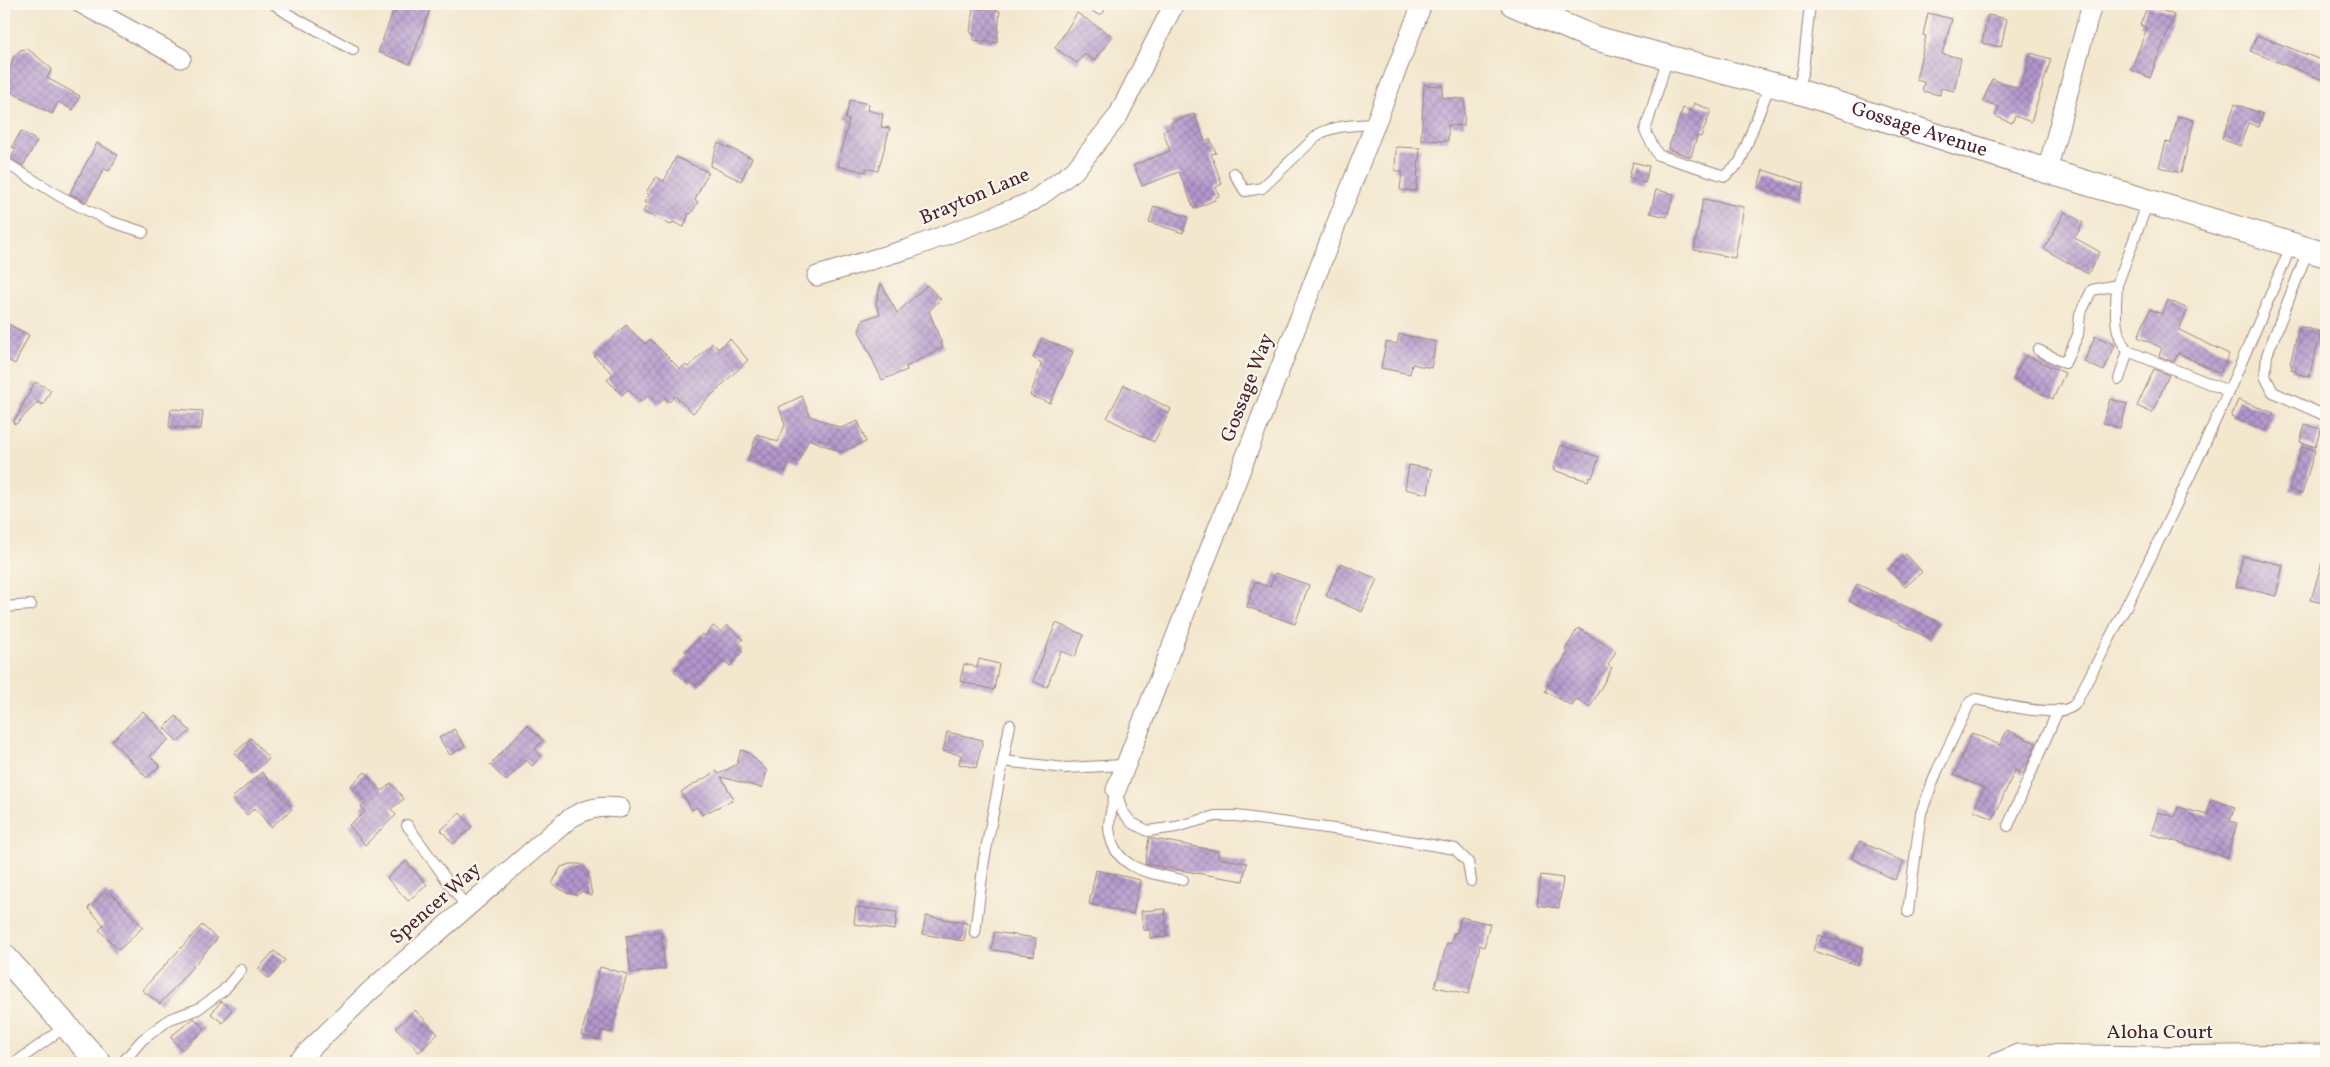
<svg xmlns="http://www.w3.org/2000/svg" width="2330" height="1067" viewBox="0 0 2330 1067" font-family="Vollkorn,serif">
	<defs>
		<pattern id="building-cross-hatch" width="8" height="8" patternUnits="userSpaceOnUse" patternTransform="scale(1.25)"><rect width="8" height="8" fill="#b397ce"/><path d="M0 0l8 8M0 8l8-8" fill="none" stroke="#947ba7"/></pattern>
	</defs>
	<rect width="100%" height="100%" fill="#fbf7ec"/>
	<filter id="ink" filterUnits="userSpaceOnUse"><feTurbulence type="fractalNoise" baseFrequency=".02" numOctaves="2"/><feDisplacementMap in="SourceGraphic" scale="10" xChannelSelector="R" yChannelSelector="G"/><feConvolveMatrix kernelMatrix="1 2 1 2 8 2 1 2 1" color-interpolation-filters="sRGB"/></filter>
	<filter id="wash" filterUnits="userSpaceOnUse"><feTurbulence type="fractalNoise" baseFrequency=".0096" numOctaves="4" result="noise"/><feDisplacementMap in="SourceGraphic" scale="20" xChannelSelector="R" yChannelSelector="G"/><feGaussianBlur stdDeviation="1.12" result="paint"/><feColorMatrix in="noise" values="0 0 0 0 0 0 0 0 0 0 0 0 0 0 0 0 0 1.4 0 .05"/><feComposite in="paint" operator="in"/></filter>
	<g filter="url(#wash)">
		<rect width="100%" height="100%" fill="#f3e7ce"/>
		<g id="blocks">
			<g fill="url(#building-cross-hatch)">
				<path d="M396,4H432L410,64L378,52Z"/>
				<path d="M2148,5L2174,15L2150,78L2131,70L2147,28L2140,25Z"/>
				<path d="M973,8L1000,11L997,43L974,40V34L970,33Z"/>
				<path d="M1077,13L1112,36L1095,61L1084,54L1077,63L1055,48Z"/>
				<path d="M1928,13L1952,19L1942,54L1961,58L1954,91L1941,88L1940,95L1922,91L1924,82L1916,80L1926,36L1923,35Z"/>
				<path d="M1988,15L2007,19L2001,47L1982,43Z"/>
				<path d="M2257,35L2326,62V81L2250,51Z"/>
				<path d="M28,49L52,69L47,78L80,96L73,110L58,102L52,114L4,88L14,56L20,50Z"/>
				<path d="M2031,53L2051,59L2031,122L2015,116L2012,123L1995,116L1999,107L1983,101L1992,79L2020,89Z"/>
				<path d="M1424,85L1443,86L1442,98L1465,99L1464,126L1448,125V141L1421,140Z"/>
				<path d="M850,100L869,104L867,110L883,114L881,127L890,128L878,171L866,168V172L838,166L849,120L845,119Z"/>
				<path d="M1694,103L1711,110L1701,137L1697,136L1691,157L1668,149L1683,108L1691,111Z"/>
				<path d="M2235,104L2263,114L2259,127L2248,123L2240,146L2222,139Z"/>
				<path d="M1194,114L1205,141L1210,139L1216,153L1211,154L1222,184L1216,187L1219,196L1214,198L1215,200L1194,209L1179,172L1142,186L1134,165L1170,151L1163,131L1173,127L1171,122Z"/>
				<path d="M2178,116L2194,120L2181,173L2159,167L2166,142L2171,143Z"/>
				<path d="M21,131L37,141L23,166L11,158L16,149L12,147Z"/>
				<path d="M97,143L118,155L109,171L104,169L86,202L70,193Z"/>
				<path d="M718,143L752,158L741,181L710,166Z"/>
				<path d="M1396,147L1420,148L1416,191L1400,190L1402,171H1395Z"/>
				<path d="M676,157L708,172L695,200L698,202L691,214L689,213L684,227L673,222L671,225L643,212L647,204L644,202L649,195L646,192L656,177L664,181Z"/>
				<path d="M1633,162L1649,166L1645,183L1629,179Z"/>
				<path d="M1763,170L1804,183L1799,200L1758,187Z"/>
				<path d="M1656,190L1674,194L1667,217L1650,213Z"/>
				<path d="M1703,199L1744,207L1735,258L1694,250Z"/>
				<path d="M1154,206L1188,217L1183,233L1149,222Z"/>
				<path d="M2065,212L2083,223L2075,238L2100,252L2088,274L2044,249Z"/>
				<path d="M881,283L897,313L927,285L941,299L929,311L943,347L906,367L907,370L882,380L859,331L863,320L880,314L876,304Z"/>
				<path d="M2168,300L2188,309L2179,330L2229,354L2220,373L2178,353L2174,362L2159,356L2162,348L2138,337L2150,309L2162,314Z"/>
				<path d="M4,322L29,335L15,364L4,358Z"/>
				<path d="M626,325L645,344L650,339L680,369L685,365L688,367L713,343L718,349L730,339L748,360L693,413L675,396L669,402L665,397L658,405L648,395L641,402L628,389L622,395L607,380L613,374L594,356Z"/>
				<path d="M2299,326L2321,332L2309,377L2296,373V371L2291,370L2292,365L2290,364Z"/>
				<path d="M1399,334L1436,342L1431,368L1412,364L1410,374L1381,368L1386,342L1397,344Z"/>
				<path d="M2095,336L2115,345L2104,371L2084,362Z"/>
				<path d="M1042,338L1073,352L1050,403L1030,396L1042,363L1033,358Z"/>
				<path d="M2025,355L2065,373L2053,399L2013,380Z"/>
				<path d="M2154,369L2169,375L2152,413L2137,406Z"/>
				<path d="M35,382L51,390L43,405L38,402L16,424L13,423Z"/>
				<path d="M1124,385L1171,409L1154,442L1107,418Z"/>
				<path d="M802,396L810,416L841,428L858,421L866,442L841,452L809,439L799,462L790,459L785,472L748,460L757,434L778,442L785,425L779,407Z"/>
				<path d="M2110,399L2127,404L2120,428L2103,423Z"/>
				<path d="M2238,400L2274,413L2267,431L2231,417Z"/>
				<path d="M171,409L203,411L201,429L169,427Z"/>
				<path d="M2305,425L2321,429L2315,447L2300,442Z"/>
				<path d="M1561,445L1599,457L1592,478L1589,477L1588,481L1553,470Z"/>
				<path d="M2302,446L2315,450L2302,494L2289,490Z"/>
				<path d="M1409,465L1432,469L1428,494L1405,489Z"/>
				<path d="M1906,554L1922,572L1905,587L1889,569Z"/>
				<path d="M2243,556L2283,565L2276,596L2236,586Z"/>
				<path d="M2322,562H2326V604L2311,600Z"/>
				<path d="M1341,563L1377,579L1362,612L1326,596Z"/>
				<path d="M1275,573L1309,585L1295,624L1247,607L1255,582L1270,587Z"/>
				<path d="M1857,584L1939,622L1931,639L1849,601Z"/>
				<path d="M1056,623L1084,635L1075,657L1061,651L1047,687L1033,681Z"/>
				<path d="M727,625L743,639L737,646L743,651L730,666L723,660L698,687L691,681L689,684L674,671L688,655L685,652L702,634L705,636L713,626L721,632Z"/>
				<path d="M1578,628L1616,651L1608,665L1612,668L1590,707L1576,699L1572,706L1545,691L1568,652L1565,650Z"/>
				<path d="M979,659L999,664L994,690L960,681L964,664L977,667Z"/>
				<path d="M143,711L169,739L150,756L160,766L147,778L112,741Z"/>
				<path d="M176,716L190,731L178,742L164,728Z"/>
				<path d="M527,725L543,740L535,749L541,756L532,766L526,760L506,781L490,765Z"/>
				<path d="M454,729L465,746L450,755L439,738Z"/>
				<path d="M2007,730L2036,743L2023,774L2015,770L1993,819L1974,810L1984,788L1954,775L1972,733L2000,745Z"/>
				<path d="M947,732L983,740L976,768L959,764L961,755L943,751Z"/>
				<path d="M251,738L269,759L253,773L235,753Z"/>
				<path d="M741,750L749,753L767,771L762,788L721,777L734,799L702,815L697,807L692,810L681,792L717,771L719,774L737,764Z"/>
				<path d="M262,772L292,809L271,827L255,808L247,815L232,798Z"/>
				<path d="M365,772L382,791L391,783L404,799L391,809L396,815L365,845L349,825L365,812L361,807L366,803L350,786Z"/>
				<path d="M2211,799L2235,807L2230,821L2237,823L2227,857L2151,834L2158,812L2175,817L2178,807L2207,815Z"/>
				<path d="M460,813L472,827L453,844L441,830Z"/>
				<path d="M1149,838L1219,851L1218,858L1247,863L1243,881L1145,864Z"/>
				<path d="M1860,841L1904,862L1895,880L1851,858Z"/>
				<path d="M406,861L427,885L408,901L387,878Z"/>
				<path d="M570,864H581L588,872L592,896L583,891L577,895L567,893L552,884L561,867Z"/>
				<path d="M1096,870L1140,880L1133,914L1089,904Z"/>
				<path d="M1541,875L1563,878L1559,908L1537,905Z"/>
				<path d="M105,892L110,897L112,894L143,927L119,950L99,930L104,925L88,908Z"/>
				<path d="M856,907L897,912L895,930L854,924Z"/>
				<path d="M1165,909L1167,937L1150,938V930H1143L1141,911Z"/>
				<path d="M926,916L967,923L964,941L922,934Z"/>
				<path d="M1461,917L1490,924L1484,947L1480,945L1469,994L1435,987L1447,943L1451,944L1454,933H1457Z"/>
				<path d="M202,925L217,939L160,1004L142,990Z"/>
				<path d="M661,932L665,969L631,973L626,936Z"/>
				<path d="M994,932L1036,938L1034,956L992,950Z"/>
				<path d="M1818,935L1863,948L1858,965L1813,951Z"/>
				<path d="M274,951L285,960L269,979L258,969Z"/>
				<path d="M600,967L627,974L611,1033L601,1030L599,1040L581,1035Z"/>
				<path d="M221,1001L232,1009L223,1023L211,1014Z"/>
				<path d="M415,1010L438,1034L419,1052L396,1028Z"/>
				<path d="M194,1018L205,1029L182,1050L170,1037Z"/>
			</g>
		</g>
	</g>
	<g filter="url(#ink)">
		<use href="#blocks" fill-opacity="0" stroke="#9e837c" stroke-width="1"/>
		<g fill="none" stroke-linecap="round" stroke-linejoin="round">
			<g stroke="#9e837c" stroke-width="12">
				<g id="service">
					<path d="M274,4L288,14L353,50"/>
					<path d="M1093,4L1099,9"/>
					<path d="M1668,57L1645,131L1658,155L1725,176L1740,162L1770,84"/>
					<path d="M1797,91L1803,70L1810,4"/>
					<path d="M4,162L61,197L109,221L143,232"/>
					<path d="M1234,173L1245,191L1262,188L1319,134C1336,125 1356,125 1375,124"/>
					<path d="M2308,250L2267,355L2265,376L2273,392L2326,416"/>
					<path d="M2117,285C2116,308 2112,333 2128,351L2228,391"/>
					<path d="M2038,350L2065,363L2078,335L2080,314L2092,290L2117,285L2148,202"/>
					<path d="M2119,379L2128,351"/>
					<path d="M4,607L31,605"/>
					<path d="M1003,761L1065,768L1124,765"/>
					<path d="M1116,790L1122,811L1132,823L1148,831L1176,827L1215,816H1236L1356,832L1455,849L1468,862L1471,881"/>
					<path d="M1115,793C1113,804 1109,816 1109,827C1112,870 1150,873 1183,880"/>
					<path d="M407,825L467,908"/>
					<path d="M2008,826L2058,710"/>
					<path d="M1908,912L1921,813L1937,771L1970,702L1976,699C1996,703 2062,721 2075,704C2155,556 2227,401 2291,246"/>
					<path d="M975,933L984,860L1010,725"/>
					<path d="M15,1063L66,1026"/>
					<path d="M122,1063L142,1040L170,1019L198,1009L223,991L241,970"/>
				</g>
			</g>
			<g stroke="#9e837c" stroke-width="21">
				<g id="minor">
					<path d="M82,4L181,58"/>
					<path d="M2047,171L2092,4"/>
					<path d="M817,276L911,248L983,221L1033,201L1074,171L1118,116L1174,4"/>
					<path d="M1116,790L1422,4"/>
					<path d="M296,1063L370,991L569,819C586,808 600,806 620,808"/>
					<path d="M1997,1063L2018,1054L2151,1056L2326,1054"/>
				</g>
			</g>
			<g stroke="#9e837c" stroke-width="26">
				<g id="tertiary">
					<path id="s1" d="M1513,4L1594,38L1797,91L2047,171L2326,255"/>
					<path d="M4,956L99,1063"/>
				</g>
			</g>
			<use href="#service" stroke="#fff" stroke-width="10"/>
			<use href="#minor" stroke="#fff" stroke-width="19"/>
			<use href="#tertiary" stroke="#fff" stroke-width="24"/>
		</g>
	</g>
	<g text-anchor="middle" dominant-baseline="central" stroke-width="4.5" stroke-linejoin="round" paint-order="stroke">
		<g font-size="20" fill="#4a1f2b" stroke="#fbf7ec">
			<text stroke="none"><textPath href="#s1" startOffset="426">Gossage Avenue</textPath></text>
			<text transform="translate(975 197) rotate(-23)">Brayton Lane</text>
			<text transform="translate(1248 388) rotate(-69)">Gossage Way</text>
			<text transform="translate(436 904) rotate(-41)">Spencer Way</text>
			<text x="2160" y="1033">Aloha Court</text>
		</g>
	</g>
	<rect width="2330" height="1067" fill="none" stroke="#fbf7ec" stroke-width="20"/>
</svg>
